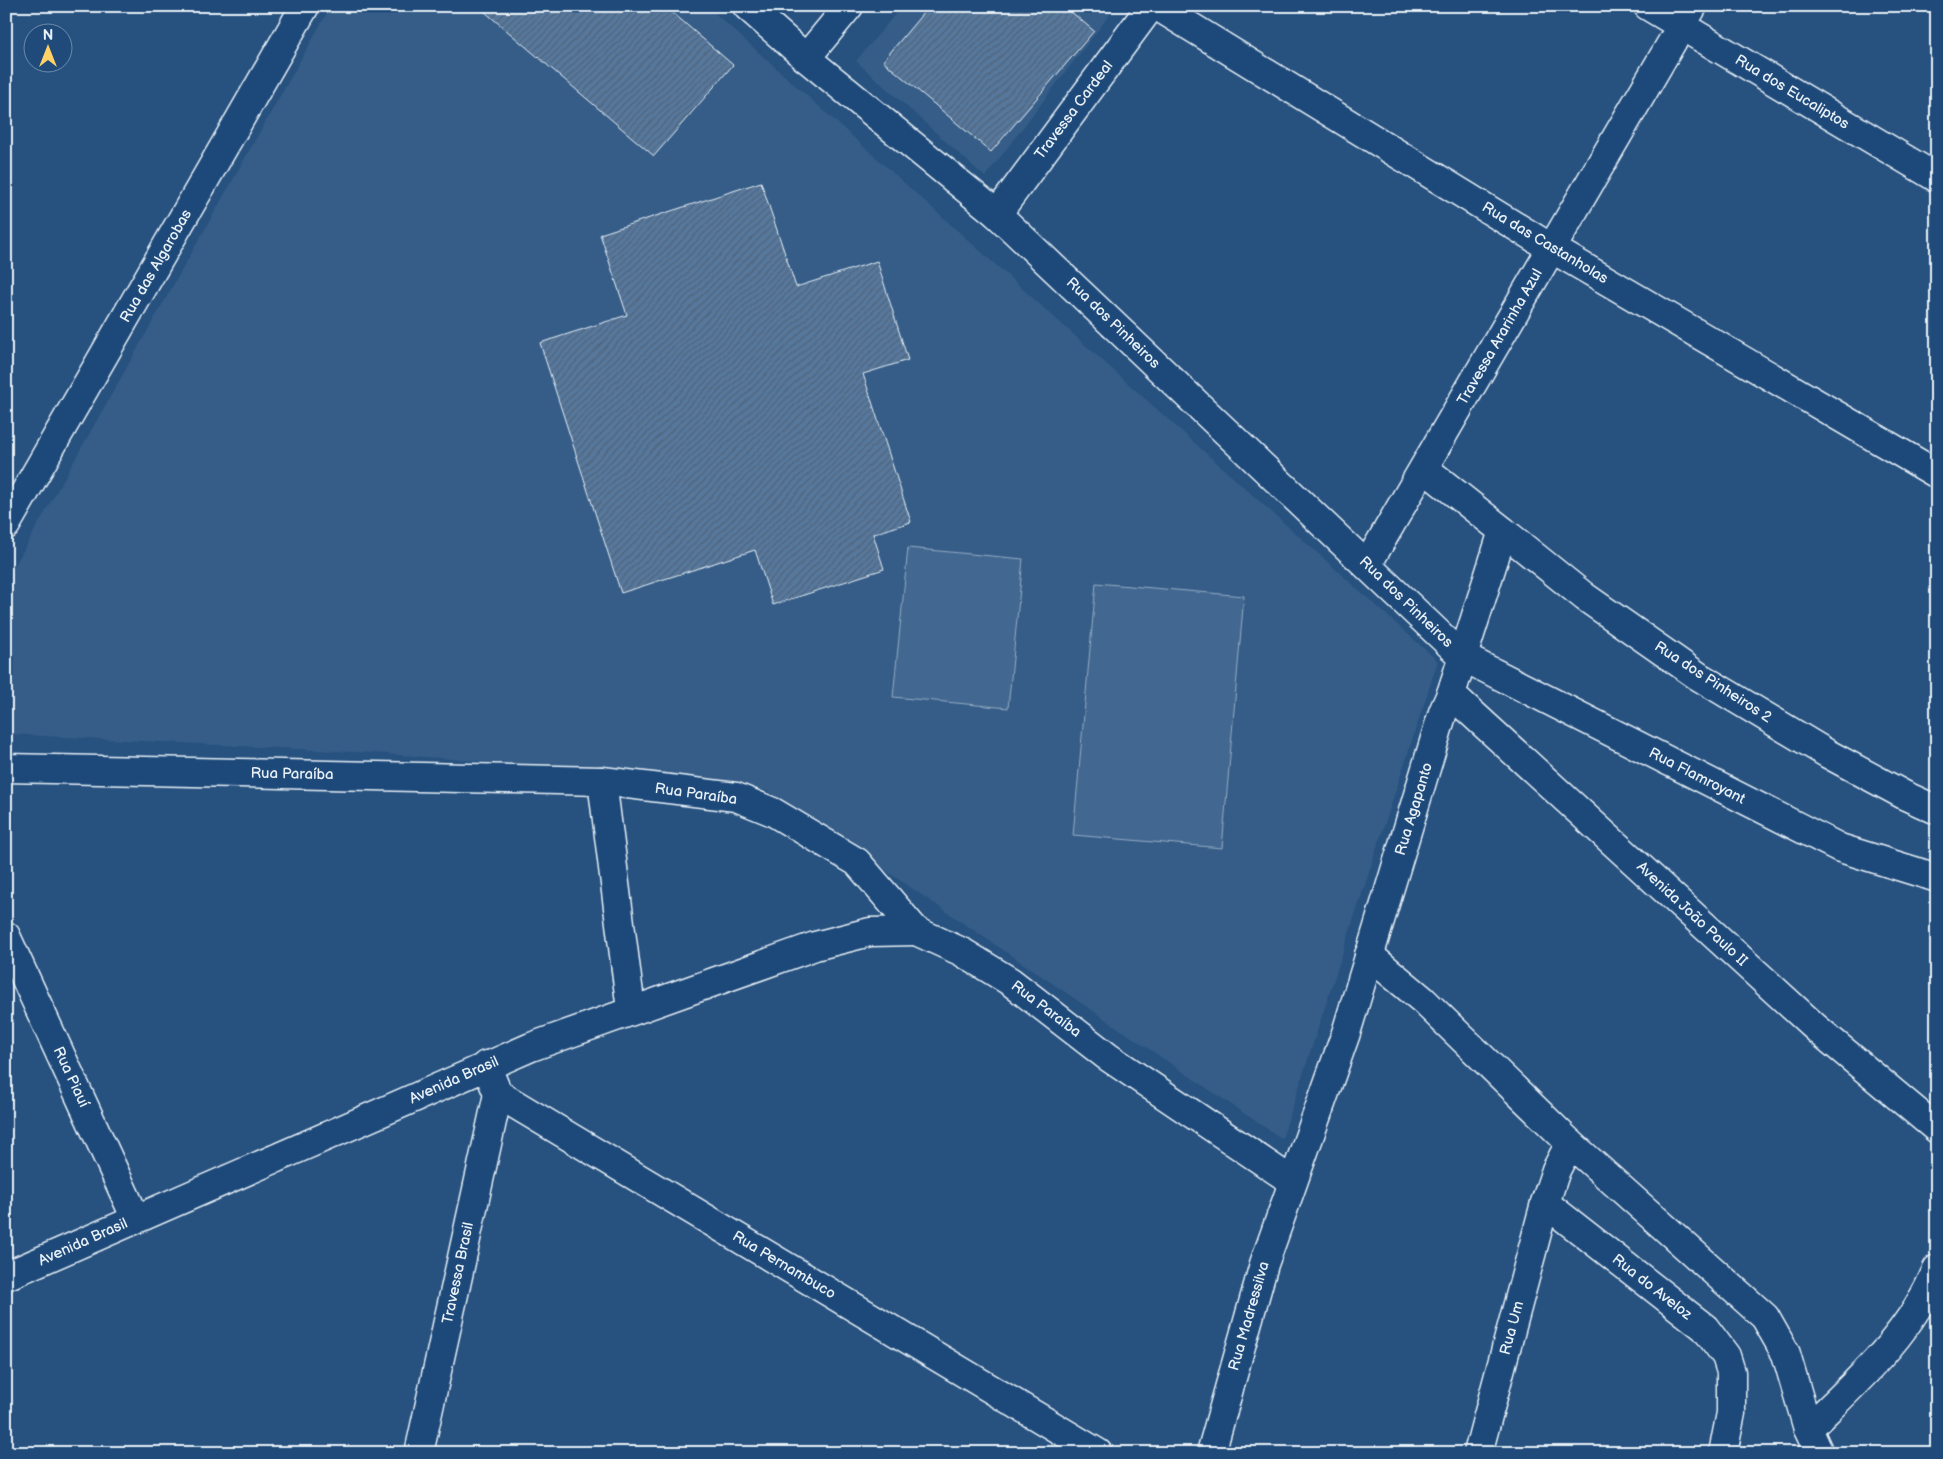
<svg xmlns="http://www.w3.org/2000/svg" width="1943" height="1459" viewBox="0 0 1943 1459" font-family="'Balsamiq Sans',sans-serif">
	<defs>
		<pattern id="building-hatch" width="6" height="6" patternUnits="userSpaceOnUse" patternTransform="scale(1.25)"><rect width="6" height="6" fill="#57789d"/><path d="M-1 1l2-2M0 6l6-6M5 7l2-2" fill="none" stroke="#4f6278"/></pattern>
	</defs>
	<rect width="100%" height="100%" fill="#27517f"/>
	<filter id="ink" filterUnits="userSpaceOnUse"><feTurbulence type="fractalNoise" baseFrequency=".02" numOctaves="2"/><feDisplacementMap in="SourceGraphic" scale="10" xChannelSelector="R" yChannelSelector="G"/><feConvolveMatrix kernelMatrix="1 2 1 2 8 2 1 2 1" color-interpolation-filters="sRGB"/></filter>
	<g filter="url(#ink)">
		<g fill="#355d88">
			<path d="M331,6H707L1438,661L1282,1139L768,791L608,771L373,753L6,734V581Z"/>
			<path d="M902,6H1101L1111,13L985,177L856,61Z"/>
		</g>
		<g fill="#436891" stroke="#96acc4">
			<path d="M908,548L1023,559L1008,708L893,697Z"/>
			<path d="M1096,583L1244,596L1222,848L1073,835Z"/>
		</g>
		<g fill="url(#building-hatch)" stroke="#e8f1f8">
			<path d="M478,6H665L733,65L654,156Z"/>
			<path d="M929,6H1064L1094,31L991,152L883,61Z"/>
			<path d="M761,182L796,287L877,261L908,360L863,374L911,522L873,534L884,569L773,605L755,550L621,593L540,343L627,315L600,234Z"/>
		</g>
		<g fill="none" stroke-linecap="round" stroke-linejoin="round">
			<g stroke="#e8f1f8" stroke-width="31">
				<g id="street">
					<path d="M747,6L806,58L997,214L1463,657L1840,848L1937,878"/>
					<path d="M1157,6L1551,248L1937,474"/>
					<path d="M1648,6L1937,178"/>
					<path d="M806,58L849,6"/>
					<path d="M997,214L1151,6"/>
					<path d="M1503,531L1585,597L1698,676L1828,754L1906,796L1937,810"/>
					<path d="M1367,565L1693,6"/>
					<path d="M1451,694L1816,1028L1937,1129"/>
					<path d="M6,768L602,781L736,797L773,812L857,862L916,931L962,952L1011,982L1108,1057L1292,1181"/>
					<path d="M602,781L631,1010"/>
					<path d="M6,936L136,1219"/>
					<path d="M1369,955L1423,1000L1570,1143L1765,1317L1786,1354L1808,1429L1819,1453"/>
					<path d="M486,1065L498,1094L1098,1453"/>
					<path d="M1570,1143L1556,1170L1545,1203L1705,1328L1726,1356L1731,1372V1413L1723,1453"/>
					<path d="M6,1276L531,1047L815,946L870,932L916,931"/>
					<path d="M1808,1429C1857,1381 1911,1334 1937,1269"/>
					<path d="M419,1453L498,1094"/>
					<path d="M1211,1453L1264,1264L1346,1033L1443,712L1451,694L1503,531L1425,469"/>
					<path d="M1478,1453L1545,1203"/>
				</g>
			</g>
			<g stroke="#e8f1f8" stroke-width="31">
				<path id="secondary" d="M6,525L305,6"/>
			</g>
			<use href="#street" stroke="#1f4a7a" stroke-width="28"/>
			<use href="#secondary" stroke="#1f4a7a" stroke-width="28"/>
		</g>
	</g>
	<g text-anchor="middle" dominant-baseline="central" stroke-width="5" stroke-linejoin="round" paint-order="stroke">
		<g font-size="15" fill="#e8f1f8" stroke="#1f4a7a">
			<text transform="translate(1792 92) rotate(31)">Rua dos Eucaliptos</text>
			<text transform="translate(1074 110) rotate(-53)">Travessa Cardeal</text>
			<text transform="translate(1545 243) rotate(31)">Rua das Castanholas</text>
			<text transform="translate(156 266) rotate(-60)">Rua das Algarobas</text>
			<text transform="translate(1113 323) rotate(44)">Rua dos Pinheiros</text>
			<text transform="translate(1500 337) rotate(-60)">Travessa Ararinha Azul</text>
			<text transform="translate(1406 602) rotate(44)">Rua dos Pinheiros</text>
			<text transform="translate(1713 682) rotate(33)">Rua dos Pinheiros 2</text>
			<text transform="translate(292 774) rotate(1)">Rua Paraíba</text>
			<text transform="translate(1697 776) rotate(27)">Rua Flamroyant</text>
			<text transform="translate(696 794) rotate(8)">Rua Paraíba</text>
			<text transform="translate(1414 809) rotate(-73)">Rua Agapanto</text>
			<text transform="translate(1692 914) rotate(43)">Avenida João Paulo II</text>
			<text transform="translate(1046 1009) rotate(37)">Rua Paraíba</text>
			<text transform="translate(71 1077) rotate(65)">Rua Piauí</text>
			<text transform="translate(454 1080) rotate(-24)">Avenida Brasil</text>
			<text transform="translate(83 1242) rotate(-24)">Avenida Brasil</text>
			<text transform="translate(784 1265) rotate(31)">Rua Pernambuco</text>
			<text transform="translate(458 1273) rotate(-78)">Travessa Brasil</text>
			<text transform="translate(1652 1287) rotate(38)">Rua do Aveloz</text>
			<text transform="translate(1249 1316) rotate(-74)">Rua Madressilva</text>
			<text transform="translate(1512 1328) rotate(-75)">Rua Um</text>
		</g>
	</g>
	<rect width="1943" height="1459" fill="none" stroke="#1f4a7a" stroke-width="25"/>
	<rect x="12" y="12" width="1918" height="1434" fill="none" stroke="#e8f1f8" stroke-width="2" filter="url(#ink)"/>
	<g transform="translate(48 48)"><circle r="24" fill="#1f4a7a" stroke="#6f8dac"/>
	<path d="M0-4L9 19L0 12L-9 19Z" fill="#ffd166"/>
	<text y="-8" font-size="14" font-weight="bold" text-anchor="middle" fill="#e8f1f8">N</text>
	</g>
</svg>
